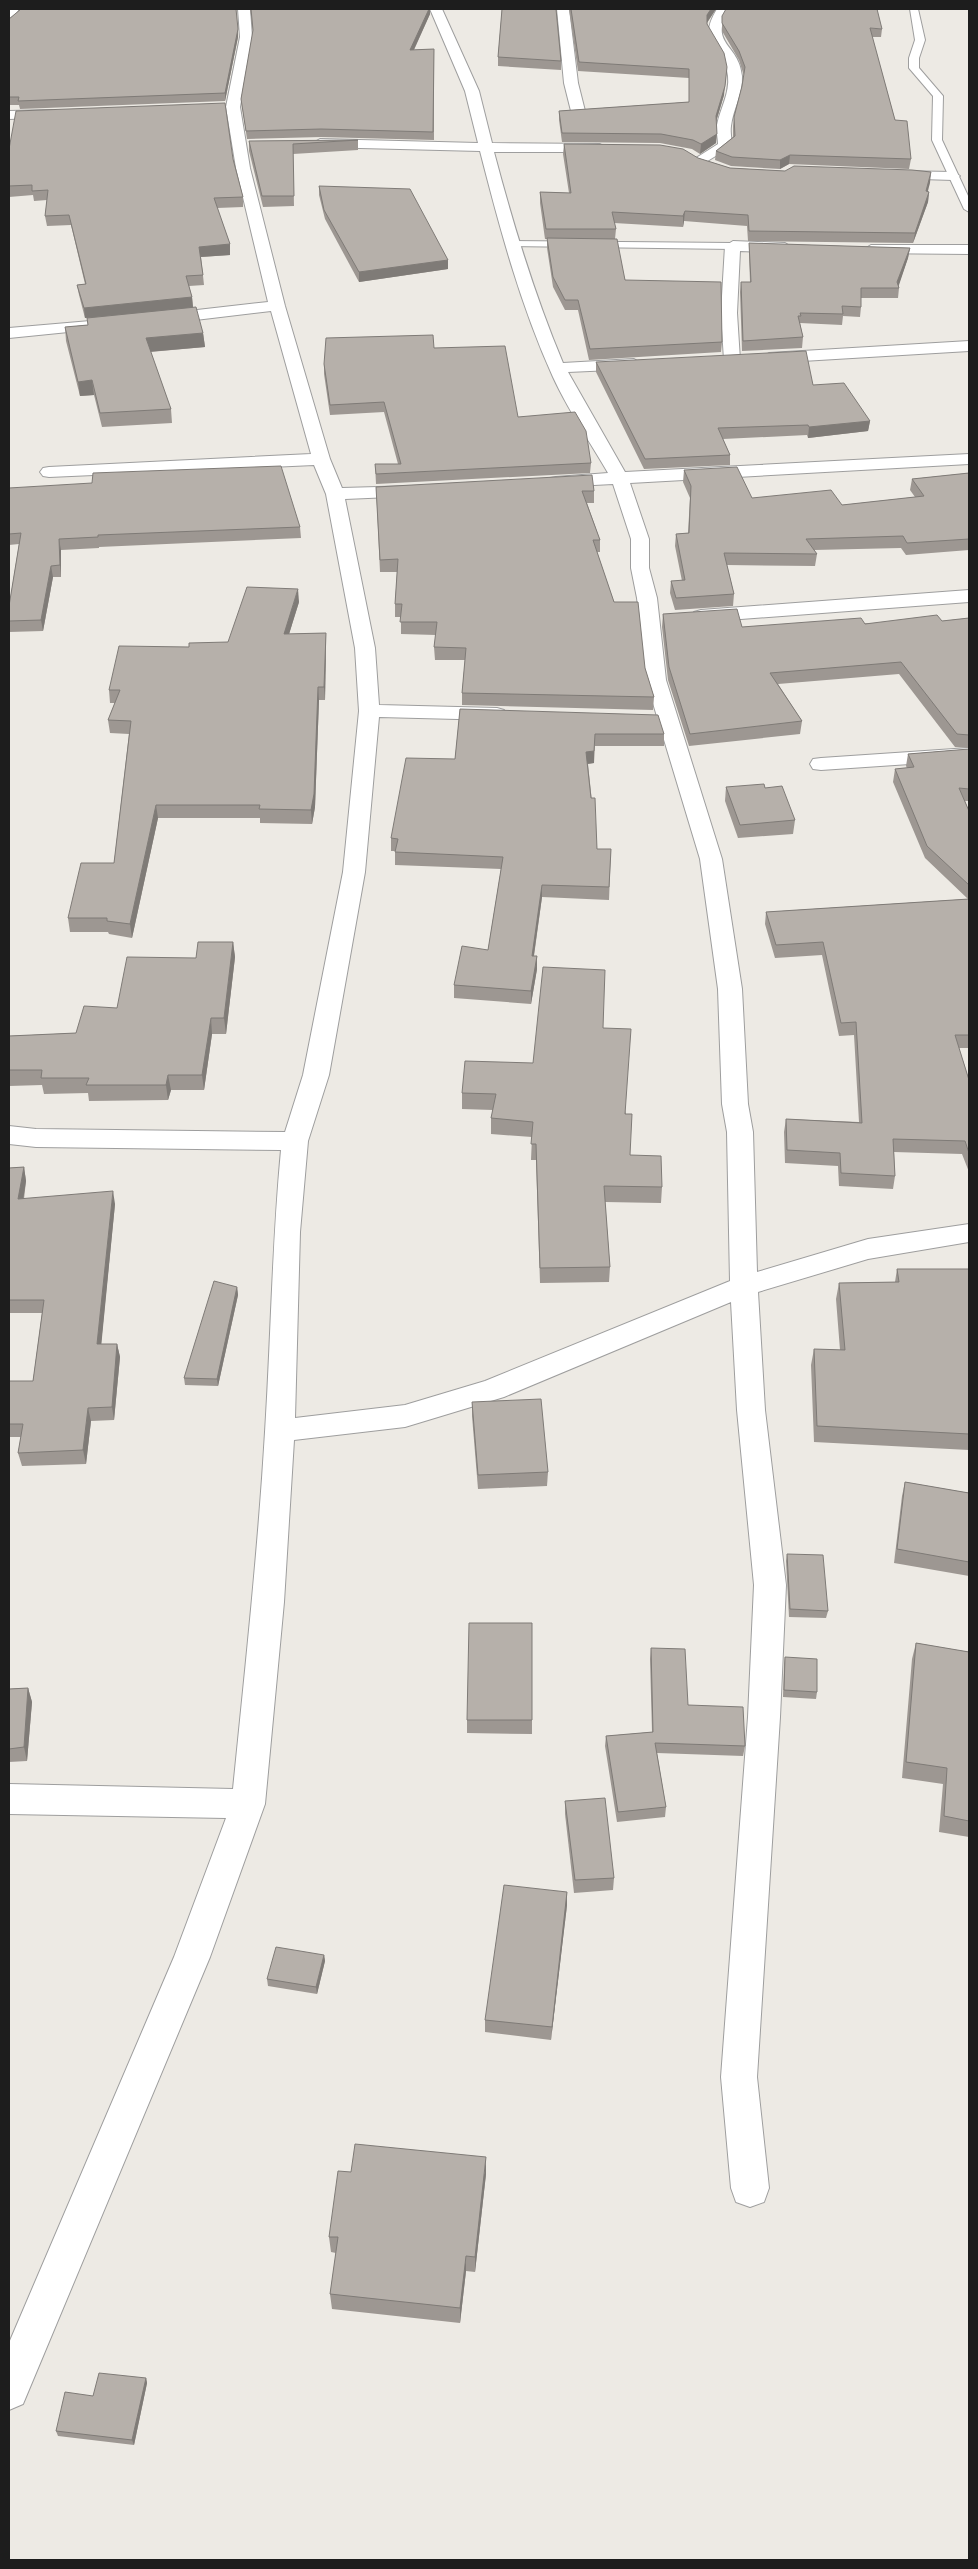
<svg xmlns="http://www.w3.org/2000/svg" width="978" height="2569" viewBox="0 0 978 2569" font-family="Lato,sans-serif">
	<rect width="100%" height="100%" fill="#edeae4"/>
	<g fill="none" stroke-linecap="round" stroke-linejoin="round">
		<g stroke="#9e9e9e" stroke-width="2">
			<g id="lane">
				<path d="M910,9H918L925,40L919,58V68L943,96L942,140L969,198V212L964,209L932,140L933,96L909,68V58L915,40Z"/>
				<path d="M511,241L733,243L739,246L733,249L507,246V242Z"/>
			</g>
		</g>
		<g stroke="#9e9e9e" stroke-width="2">
			<g id="street">
				<path d="M9,9H19L13,19L9,20Z"/>
				<path d="M238,9H250L252,37L240,107L250,168L285,306L330,459L342,488L414,486L420,487L423,491L420,495L414,496L345,499L375,648L379,705L497,708L504,710L507,714L504,718L497,720L379,717L365,872L329,1075L308,1141L300,1232L295,1418L405,1405L485,1381L730,1281L727,1132L722,1104L718,989L700,859L646,680L637,598L631,568V539L613,484L556,487L550,486L547,482L550,478L556,477L608,473C590,442 568,410 553,377C520,304 500,229 480,151L320,147L313,143L320,139L478,143L465,91L430,9H442L479,91L492,143L600,144L607,148L600,152H494C513,224 534,294 563,363L634,359L642,364L634,369L568,372L625,472L969,454V464L630,483L649,539V568L657,598L666,680L722,859L742,989L748,1104L753,1132L757,1272L868,1239L969,1224V1242L868,1259L758,1292L765,1410L786,1585L780,1717L757,2077L769,2188L764,2202L750,2207L736,2202L731,2188L721,2077L748,1717L754,1585L737,1410L731,1302L504,1397L405,1427L294,1440L284,1602L265,1804L210,1957L23,2404L9,2410V2343L174,1957L226,1818L9,1814V1784L233,1789C245,1670 258,1551 265,1432C271,1338 272,1244 281,1150L36,1147L9,1144V1126L36,1129L285,1132L303,1075L343,872L359,711L355,648L326,494L314,465L49,477L43,476L40,472L43,468L49,467L311,454L271,311L162,324L154,319L162,314L268,302L236,168L226,107L240,37Z"/>
				<path d="M557,9H569L578,83L585,111L578,115L571,111L564,83Z"/>
				<path d="M717,9H729C708,45 739,43 742,76C743,94 733,109 731,126C730,133 732,140 732,146L701,165L696,164L694,161L696,158L718,144C718,138 716,131 717,125C720,109 730,93 728,76C725,43 695,45 717,9Z"/>
				<path d="M52,110L59,114L57,117L9,119V111Z"/>
				<path d="M894,171L953,172L960,176L953,180L889,178L887,175Z"/>
				<path d="M733,241L785,243L793,248L785,253L740,251L737,313L740,360L732,365L724,360L721,313L725,246Z"/>
				<path d="M871,245H969V254L866,253L863,250Z"/>
				<path d="M102,320L110,325L108,328L9,338V328Z"/>
				<path d="M969,341V351L769,363L761,358L769,353Z"/>
				<path d="M969,590V602L701,622L694,620L691,616L694,612L701,610Z"/>
				<path d="M969,748V760L821,770L813,769L810,764L813,759L821,758Z"/>
			</g>
		</g>
		<use href="#lane" fill="#fff" fill-rule="evenodd"/>
		<use href="#street" fill="#fff" fill-rule="evenodd"/>
	</g>
	<g fill="#9d9792">
		<path d="M21,9H239H236L238,37L225,101L20,109L19,105H9V19Z"/>
		<path d="M250,9H430V14L414,50L434,49V140L321,137L247,139L241,99L253,31Z"/>
		<path d="M502,9H556L561,61V70L498,66V57Z"/>
		<path d="M569,9H716L707,23L724,95L716,122V143L700,154L692,149L660,143L562,142L559,120V111L689,102V78L578,71Z"/>
		<path d="M722,16L882,29L881,37H872L895,120L911,159L909,169L789,164L780,169L731,166L715,160L716,151L733,137V126L734,117L742,86L744,76L739,60L722,31Z"/>
		<path d="M358,140V150L293,154L294,206L263,207L249,151V141Z"/>
		<path d="M564,144L698,158L730,168L785,171L931,172L927,192H929L928,202L913,243L748,241L747,226L684,221L683,227L614,223L616,229L615,239L625,280L722,342L721,352L589,360L578,310H565L553,287L547,248V239H545L540,203V192L569,193L563,154Z"/>
		<path d="M9,149L233,159L243,197V207L217,208L230,244V255L201,257L204,285L189,286L192,297L193,307L203,333L205,347L150,352L171,409L172,423L102,427L94,395L80,396L66,341L65,327L88,325L87,318H85L79,295L77,285L85,284L71,225L47,226L45,216L47,200L34,201L33,195L9,197Z"/>
		<path d="M319,186L448,260V269L359,282L325,219L319,195Z"/>
		<path d="M749,243L910,248L908,258L898,286L899,288L898,298H861V307L860,317L843,316L842,325L800,323L803,337L802,348L742,351L740,292L741,282H750L749,253Z"/>
		<path d="M434,348L518,417L591,463L590,473L376,484L375,464H398L384,412L330,415L324,374V364Z"/>
		<path d="M596,362L813,385L870,421L868,431L808,438L807,435L723,439L730,455V465L644,469L596,372Z"/>
		<path d="M684,470L752,498L842,505L915,497L910,490L912,479L969,473V550L906,555L901,548L814,550L817,554L815,566L727,565L734,594L733,606L675,610L670,593L671,581H682L675,546L676,534L688,533L690,498L683,482Z"/>
		<path d="M376,487L594,491V503H587L600,540V552H597L614,602L645,668L654,697L653,710L462,705V693L465,660H435L434,647L436,635L401,634V617H395V604L397,572H380Z"/>
		<path d="M9,488L300,527L301,538L99,547V548L61,550V577H53L43,631L9,632V606L19,544L9,545Z"/>
		<path d="M299,602L289,634L326,633V646L325,700H319L315,807L312,824L260,823V818H158L132,938L109,934L108,932H70L68,918L114,863L129,734L110,733L108,720L115,703H110L109,690L189,647L228,642Z"/>
		<path d="M663,614L742,627L942,621L969,618V748L955,747L899,674L778,684L802,721L800,734L689,746L668,680L662,627Z"/>
		<path d="M460,709L664,734V746H595L594,763L588,764L597,849H611L609,900L542,897L534,956H537V969L531,1004L454,998V985L488,950L501,869L395,865V851H391V838L455,759Z"/>
		<path d="M969,749V801H965L969,811V1048H959L969,1080V1172L962,1154L894,1152L895,1176L893,1189L839,1186L838,1166L785,1163L784,1132L786,1119L859,1122L854,1035L839,1036L822,955L775,958L765,924L766,912L968,899L925,858L893,782L895,769L907,768L906,766L908,754Z"/>
		<path d="M726,787L765,788L795,820L793,834L738,838L725,801Z"/>
		<path d="M233,942L235,957L226,1034H212L204,1090H171L168,1100L89,1101L88,1093L44,1094L42,1085L9,1086V1036L76,1033L117,1008L196,958Z"/>
		<path d="M603,1028L626,1114L630,1155L662,1187L661,1203L605,1202L610,1267L609,1282L540,1283L536,1160H531L532,1137L491,1134V1118L493,1110L462,1109V1093L533,1063Z"/>
		<path d="M24,1167L26,1181L24,1199L115,1204L101,1344H117L120,1357L114,1420L91,1421L86,1464L22,1466L18,1453L21,1437H9V1381H33L42,1313H9V1168Z"/>
		<path d="M897,1269H969V1450L814,1442L811,1365L814,1349L840,1350L836,1299L839,1283L895,1282Z"/>
		<path d="M237,1287L238,1295L218,1386L185,1385L184,1378Z"/>
		<path d="M472,1402L548,1472L547,1486L478,1489L472,1416Z"/>
		<path d="M905,1482L969,1493V1576L894,1563L902,1496Z"/>
		<path d="M787,1554L828,1611L826,1618L789,1617L786,1561Z"/>
		<path d="M916,1643L969,1652V1837L939,1832L943,1784L902,1778L912,1659Z"/>
		<path d="M651,1648L688,1705L745,1746L743,1756L657,1753L666,1807L665,1817L617,1822L605,1746L606,1736L652,1732L650,1659Z"/>
		<path d="M785,1657L817,1692L816,1699L783,1697L784,1664Z"/>
		<path d="M28,1688L32,1702L27,1761L9,1762V1689Z"/>
		<path d="M467,1720H532V1734L467,1733Z"/>
		<path d="M565,1801L614,1878L613,1890L574,1893L565,1814Z"/>
		<path d="M567,1892V1905L551,2040L485,2032V2020Z"/>
		<path d="M324,1955L325,1961L317,1994L268,1986L267,1979Z"/>
		<path d="M351,2172L486,2174L475,2272L466,2271L460,2323L332,2309L330,2294L336,2253L331,2252L329,2237Z"/>
		<path d="M146,2378L147,2383L134,2445L58,2436L56,2431L93,2396Z"/>
	</g>
	<g fill="#7f7b77">
		<path d="M429,9H430V14L410,58V50Z"/>
		<path d="M711,9H716L706,24L707,15Z"/>
		<path d="M238,29V37L225,101V93Z"/>
		<path d="M727,67L724,95L715,125L716,116Z"/>
		<path d="M717,134L716,143L700,154L701,144Z"/>
		<path d="M790,155L789,164L780,169V160Z"/>
		<path d="M931,172L930,183L925,202L926,191Z"/>
		<path d="M929,192L928,202L913,243L915,233Z"/>
		<path d="M685,211L684,221L683,227V216Z"/>
		<path d="M230,244V255L200,257L199,247Z"/>
		<path d="M910,248L908,258L898,288L897,282Z"/>
		<path d="M448,260V269L359,282V272Z"/>
		<path d="M192,297L193,308L85,318L84,308Z"/>
		<path d="M203,333L205,347L147,352L146,338Z"/>
		<path d="M92,380L94,395L80,396L78,382Z"/>
		<path d="M870,421L868,431L808,438L809,427Z"/>
		<path d="M59,539L61,550V577L60,565Z"/>
		<path d="M51,566L53,577L43,631L41,620Z"/>
		<path d="M298,589L299,602L285,647L284,634Z"/>
		<path d="M326,633V646L325,700L324,687Z"/>
		<path d="M318,687L319,700L315,807L312,824L311,810Z"/>
		<path d="M594,751V763L586,764V752Z"/>
		<path d="M156,805L158,818L132,938L130,924Z"/>
		<path d="M542,885V897L532,968V956Z"/>
		<path d="M233,942L235,957L226,1034L224,1018Z"/>
		<path d="M537,956V969L531,1004V991Z"/>
		<path d="M211,1018L212,1034L204,1090L202,1075Z"/>
		<path d="M168,1075L171,1090L168,1100L166,1085Z"/>
		<path d="M24,1167L26,1181L21,1213L18,1199Z"/>
		<path d="M113,1191L115,1204L100,1358L97,1344Z"/>
		<path d="M237,1287L238,1295L218,1386L217,1379Z"/>
		<path d="M117,1344L120,1357L114,1420L112,1407Z"/>
		<path d="M88,1408L91,1421L86,1464L83,1450Z"/>
		<path d="M28,1688L32,1702L27,1761L24,1747Z"/>
		<path d="M567,1892V1905L551,2040L552,2027Z"/>
		<path d="M324,1955L325,1961L317,1994L316,1987Z"/>
		<path d="M486,2157V2174L475,2272V2257Z"/>
		<path d="M466,2256V2271L460,2323V2308Z"/>
		<path d="M146,2378L147,2383L134,2445L132,2440Z"/>
	</g>
	<g fill="#b6b0aa" stroke="#7f7b77">
		<path d="M21,9H236L238,29L225,93L18,101L19,97H9V19Z"/>
		<path d="M251,9H429L410,50L434,49L433,132L321,129L246,131L241,99L253,30Z"/>
		<path d="M502,9H556L561,61L498,57Z"/>
		<path d="M571,9H711L707,15V24L724,53L727,67L725,86L716,116L717,134L701,144L693,140L661,134L562,133L559,111L689,102V69L579,62Z"/>
		<path d="M726,9H877L882,29L870,28L895,120L907,121L911,159L790,155L780,160L732,157L716,151L735,136L734,117L742,86L745,67L739,51L722,23V16Z"/>
		<path d="M225,103L233,159L243,197L214,198L230,244L199,247L203,275L186,276L192,297L84,308L77,285L86,284L69,215L45,216L48,190L32,191V185L9,186V149L16,111Z"/>
		<path d="M358,140L293,144L294,196H262L249,141Z"/>
		<path d="M564,144L660,145L683,149L698,158L730,168L785,171L794,166L912,170L931,172L926,191L929,192L915,233L749,231L748,215L685,211L683,216L612,212L616,229H546L540,192L571,193Z"/>
		<path d="M319,186L410,189L448,260L359,272L324,210Z"/>
		<path d="M547,238L617,239L625,280L721,282L722,342L590,349L578,300H565L553,277Z"/>
		<path d="M749,243L910,248L897,282L899,288H861V307L842,306L843,314L800,313L801,316H798L803,337L743,341L741,282H751Z"/>
		<path d="M196,307L203,333L146,338L171,409L100,413L92,380L78,382L65,327L88,325L87,318Z"/>
		<path d="M433,335L434,348L505,346L518,417L575,412L586,431L591,463L376,474L375,464H401L384,402L330,405L324,364L326,338Z"/>
		<path d="M806,351L813,385L844,383L870,421L809,427L808,425L718,428L730,455L645,459L596,362Z"/>
		<path d="M281,466L300,527L98,535V537L59,539L60,565L51,566L41,620L9,621V606L21,533L9,534V488L92,483L93,473Z"/>
		<path d="M737,467L752,498L831,490L842,505L924,496L912,479L969,473V539L907,543L903,536L806,539L817,554L724,553L734,594L676,598L671,581L685,580L676,534L689,533L691,486L684,470Z"/>
		<path d="M592,475L594,491H582L600,540H593L614,602H638L645,668L654,697L462,693L466,648L434,647L437,622H400L402,604H395L398,559L380,560L376,487Z"/>
		<path d="M247,587L298,589L284,634L326,633L324,687H318L314,794L311,810L259,809L260,805H156L130,924L107,921V918H68L81,863H114L131,721L108,720L120,690H109L119,646L189,647V643L228,642Z"/>
		<path d="M737,609L742,627L861,618L865,624L937,615L942,621L969,618V735L957,734L901,662L770,673L802,721L690,734L669,667L663,614Z"/>
		<path d="M460,709L658,715L664,734H595L594,751L586,752L591,798H595L597,849H611L609,887L542,885L532,956H537L531,991L454,985L462,946L488,950L503,857L395,852L398,839L391,838L406,758L455,759Z"/>
		<path d="M969,749V789L959,788L969,811V885L927,846L895,769L914,767L908,754Z"/>
		<path d="M764,784L765,788L782,786L795,820L740,825L726,787Z"/>
		<path d="M969,899V1035H955L969,1080V1153L965,1141L893,1139L895,1176L841,1173L840,1153L787,1150L786,1119L862,1123L856,1022L841,1023L823,942L776,945L766,912Z"/>
		<path d="M198,942H233L224,1018H211L202,1075H168L166,1085H86L89,1078H41L42,1070H9V1036L76,1033L84,1006L117,1008L127,957L196,958Z"/>
		<path d="M543,967L605,970L603,1028L631,1029L625,1114H632L630,1155L661,1156L662,1187L604,1186L610,1267L540,1268L536,1144H531L533,1122L491,1118L496,1094L462,1093L465,1061L533,1063Z"/>
		<path d="M24,1167L18,1199L113,1191L97,1344H117L112,1407L88,1408L83,1450L18,1453L23,1424H9V1381H33L44,1300H9V1168Z"/>
		<path d="M897,1269H969V1434L817,1426L814,1349L845,1350L839,1283L899,1282Z"/>
		<path d="M214,1281L237,1287L217,1379L184,1378Z"/>
		<path d="M541,1399L548,1472L478,1475L472,1402Z"/>
		<path d="M905,1482L969,1493V1562L897,1549Z"/>
		<path d="M787,1554L823,1555L828,1611L790,1609Z"/>
		<path d="M469,1623H532V1720H467Z"/>
		<path d="M916,1643L969,1652V1821L944,1816L947,1768L906,1762Z"/>
		<path d="M651,1648L685,1649L688,1705L743,1707L745,1746L655,1743L666,1807L618,1812L606,1736L653,1732Z"/>
		<path d="M785,1657L817,1659V1692L784,1690Z"/>
		<path d="M28,1688L24,1747L9,1749V1689Z"/>
		<path d="M605,1798L614,1878L575,1880L565,1801Z"/>
		<path d="M504,1885L567,1892L552,2027L485,2020Z"/>
		<path d="M276,1947L324,1955L316,1987L267,1979Z"/>
		<path d="M355,2144L486,2157L475,2257L466,2256L460,2308L330,2294L338,2237H329L338,2171L351,2172Z"/>
		<path d="M99,2373L146,2378L132,2440L56,2431L65,2392L93,2396Z"/>
	</g>
	<rect width="978" height="2569" fill="none" stroke="#1d1d1d" stroke-width="20"/>
</svg>
